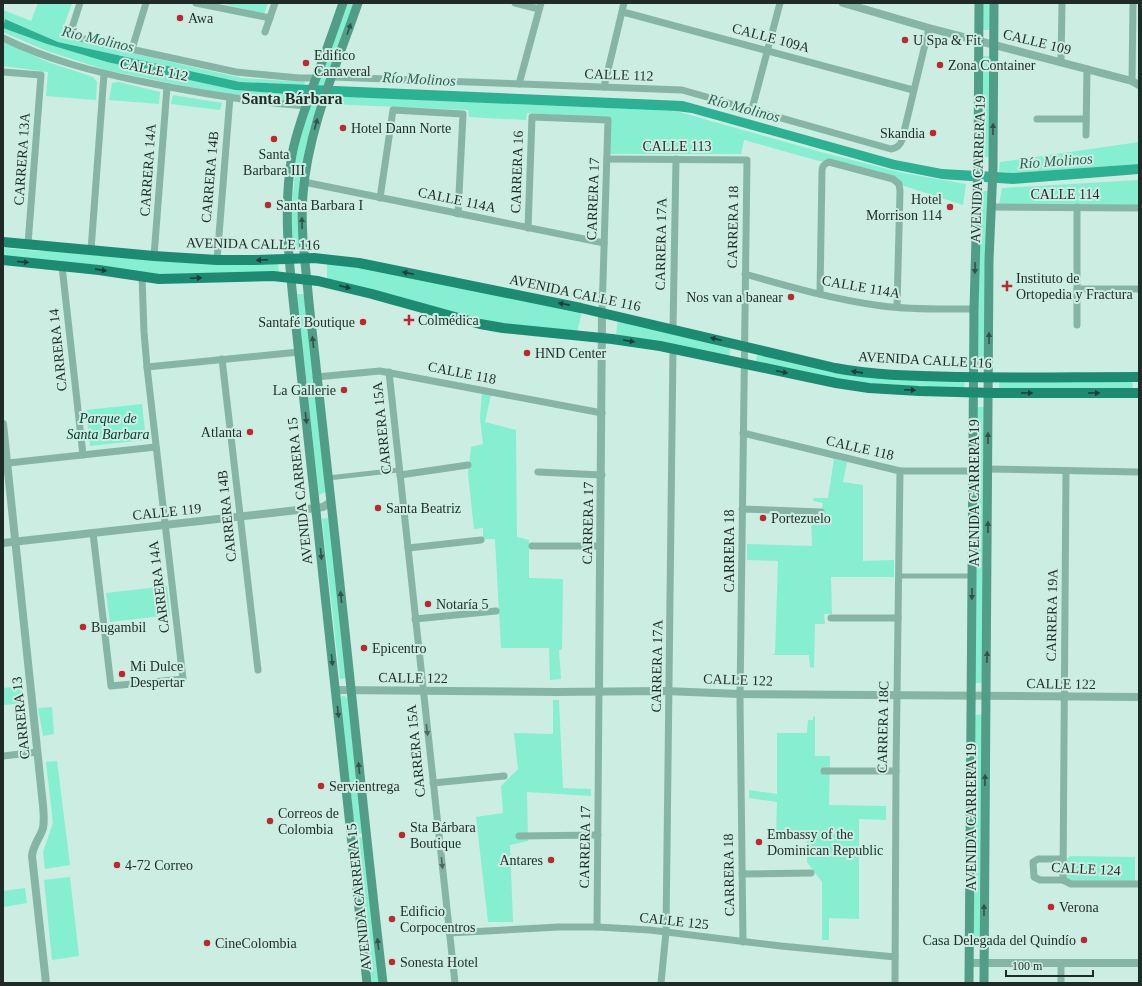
<svg xmlns="http://www.w3.org/2000/svg" width="1142" height="986" viewBox="0 0 1142 986" font-family="Georgia,serif">
	<rect width="100%" height="100%" fill="#ccede2"/>
	<g fill="#86eed1">
		<path d="M38,3H72L60,37L242,78L305,82L304,85L240,82L58,42L6,19L3,25V10L31,21Z"/>
		<path d="M220,3H268L264,14Z"/>
		<path d="M346,3H353L352,8L325,86H318Z"/>
		<rect x="982" y="3" width="8" height="27"/>
		<path d="M3,28L47,44L107,62L235,90L300,95L297,102L234,96L106,70L47,51L3,32Z"/>
		<path d="M3,42L48,62L93,77L97,82L96,100L46,96L48,72L3,66Z"/>
		<path d="M983,56H991L990,157H981Z"/>
		<path d="M119,82L160,92L159,104L109,100L112,83Z"/>
		<path d="M173,95L222,103L220,110L171,104Z"/>
		<path d="M313,96H321L310,130L305,150L300,249H292L291,218L297,148Z"/>
		<path d="M334,96L676,111L821,152L903,173L966,184L963,205L830,162L819,161L744,140L741,154H609L608,118L527,113L526,120L469,117L468,110L329,104Z"/>
		<path d="M1139,142V164L1013,173L999,172L1000,162Z"/>
		<path d="M1139,180V206L999,205L1002,188Z"/>
		<path d="M980,191H988L986,364H976Z"/>
		<path d="M3,248L38,251H60L278,262L279,273L161,275L3,257Z"/>
		<path d="M327,262L361,266L582,312L577,332L500,325L327,279Z"/>
		<path d="M297,294H305L327,491L319,495Z"/>
		<path d="M618,319L731,345L729,357L616,336Z"/>
		<path d="M758,353L798,362L965,380L964,389L861,385L755,363Z"/>
		<path d="M1132,380L1133,390H999V381Z"/>
		<path d="M482,393L491,395L485,422L516,430L517,537L529,540V578L563,579L562,649L559,650L561,679L550,680L549,648H501L495,539H483V528L474,529L468,474L471,447L483,444L480,418Z"/>
		<path d="M142,404L146,440L90,446L86,410Z"/>
		<path d="M977,407H984L983,683H975Z"/>
		<path d="M834,459L847,462L843,482L863,485V561L894,560V577H831L832,614H824L825,624H815L814,668L810,667L809,655H772L775,654L778,561L747,560V544L812,546L811,518C820,516 821,511 823,503L813,501L814,498H828Z"/>
		<path d="M330,517L346,678L340,679L322,519Z"/>
		<path d="M167,586L170,615L110,622L106,593Z"/>
		<path d="M22,686L23,703L3,705V688Z"/>
		<path d="M342,696H345L348,699L362,833L355,834L341,699Z"/>
		<path d="M553,700H559L563,788L591,789V796L527,792L528,841L510,845L513,922H488L476,817L503,813L501,786L518,769L514,733L553,734Z"/>
		<path d="M52,707L54,734L43,736L38,708Z"/>
		<path d="M983,714L981,945H973L975,715Z"/>
		<path d="M815,716V756H830L829,805L886,806V820L859,819V919L829,918V940H822V882L807,862V836H776L777,802L749,798V790L777,794V733H807L808,720H813V717Z"/>
		<path d="M57,761L70,865L45,869L43,852L53,823L46,762Z"/>
		<path d="M363,837L379,983H372L356,838Z"/>
		<path d="M1070,856L1135,857V882L1065,881L1066,861Z"/>
		<path d="M70,877L79,956L52,960L44,880Z"/>
		<path d="M25,888L27,903L3,907V891Z"/>
	</g>
	<path fill="#2cb193" d="M5,19L58,42L240,82L683,101L895,160L942,169L1013,173L1139,164V174L1013,184L942,179L892,169L692,113L676,111L300,95L235,90L107,62L47,44L3,28Z"/>
	<g fill="none" stroke-linecap="round" stroke-linejoin="round">
		<g stroke="#86b5a6" stroke-width="5">
			<path d="M328,478L399,470"/>
			<path d="M898,576H967"/>
		</g>
		<g stroke="#86b5a6" stroke-width="7">
			<path d="M80,3L71,31L72,35L75,37L236,72L299,78H316"/>
			<path d="M196,3L270,18"/>
			<path d="M515,3L539,9"/>
			<path d="M623,12L913,90"/>
			<path d="M265,32L275,3"/>
			<path d="M3,38C48,60 95,72 144,82C198,93 252,102 306,106"/>
			<path d="M132,49L146,3"/>
			<path d="M1061,62L1062,3"/>
			<path d="M3,72L41,75L28,244"/>
			<path d="M332,77L682,90L891,149C897,148 900,146 902,140L929,28"/>
			<path d="M1132,81L1133,3"/>
			<path d="M519,84L541,3"/>
			<path d="M604,87L624,3"/>
			<path d="M752,109L780,3"/>
			<path d="M1037,119H1086"/>
			<path d="M1086,135L1087,69"/>
			<path d="M607,159L747,160L740,698L743,942"/>
			<path d="M304,182L604,243"/>
			<path d="M380,198L393,110L463,114L458,214"/>
			<path d="M991,207L1139,208"/>
			<path d="M528,228L532,117L608,120L602,313"/>
			<path d="M91,250L104,74"/>
			<path d="M154,256L167,87"/>
			<path d="M217,260L230,97"/>
			<path d="M62,266L83,455"/>
			<path d="M745,274C790,287 836,300 882,306C912,310 944,309 974,309"/>
			<path d="M1077,289H1139"/>
			<path d="M820,294L822,171C822,166 824,164 829,162L893,179L899,184L900,191L897,307"/>
			<path d="M1077,325V207"/>
			<path d="M673,329L676,159"/>
			<path d="M222,359L258,670"/>
			<path d="M147,367L299,352"/>
			<path d="M389,372L455,983"/>
			<path d="M316,377L380,371L602,413"/>
			<path d="M743,433L900,471H973"/>
			<path d="M8,463L156,447"/>
			<path d="M988,469L1139,472"/>
			<path d="M538,472L602,475"/>
			<path d="M400,475L468,465"/>
			<path d="M742,509L821,512"/>
			<path d="M93,533L111,686L183,679L147,367L144,332L142,277"/>
			<path d="M532,546H600"/>
			<path d="M408,548L481,540"/>
			<path d="M831,618H898"/>
			<path d="M415,619L496,611"/>
			<path d="M3,756L37,752"/>
			<path d="M824,771H896"/>
			<path d="M433,783L504,776"/>
			<path d="M519,836L598,835"/>
			<path d="M1063,859H1038L1033,862L1034,877L1040,880H1063L1071,884H1139"/>
			<path d="M742,874L811,873"/>
			<path d="M1063,880L1066,471"/>
			<path d="M597,927L599,690"/>
			<path d="M449,933L559,927H597L650,930L781,946L895,957"/>
			<path d="M661,983L666,932L673,348"/>
			<path d="M895,983L896,771L900,471"/>
			<path d="M1061,983V963"/>
		</g>
		<g stroke="#86b5a6" stroke-width="8">
			<path d="M843,3L929,28L1132,81L1139,85"/>
			<path d="M3,424L42,796C43,806 45,818 43,828C40,838 33,845 32,856L46,983"/>
			<path d="M3,543L316,508L323,507L331,502"/>
			<path d="M336,690L557,692L665,691L740,694L1139,697"/>
			<path d="M599,690L602,313"/>
			<path d="M969,963H1139"/>
		</g>
		<g stroke="#529d88" stroke-width="9">
			<path d="M343,3C333,32 323,60 312,89C305,110 296,132 292,155C282,212 290,270 296,327L367,983"/>
			<path d="M358,3C337,64 308,129 303,194C300,231 306,267 309,303C316,370 324,436 331,502C349,662 364,823 383,983"/>
			<path d="M969,983L974,309L978,166L979,3"/>
			<path d="M984,983L989,260L993,168L994,3"/>
		</g>
		<g stroke="#1d8b72" stroke-width="10">
			<path d="M3,242L154,256L217,260H256L314,258L359,263L581,308L835,368C877,376 920,376 962,377C1021,378 1080,377 1139,377"/>
			<path d="M3,260L99,270L159,279L273,276L318,281L372,294L480,324L503,328L612,339L660,346L836,383L869,388L919,391L994,393H1139"/>
		</g>
	</g>
	<defs><path id="oneway-solid" d="M-6-.8H1V-3.2L6.5 0L1 3.2V.8H-6Z"/></defs>
	<g fill="#315349">
		<use href="#oneway-solid" transform="translate(349 29) rotate(-71)"/>
		<use href="#oneway-solid" transform="translate(316 124) rotate(-74)"/>
		<use href="#oneway-solid" transform="translate(993 129) rotate(-89)"/>
		<use href="#oneway-solid" transform="translate(302 223) rotate(-91)"/>
		<use href="#oneway-solid" transform="translate(975 268) rotate(91)"/>
		<use href="#oneway-solid" transform="translate(989 338) rotate(-90)"/>
		<use href="#oneway-solid" transform="translate(313 342) rotate(-96)"/>
		<use href="#oneway-solid" transform="translate(306 418) rotate(84)"/>
		<use href="#oneway-solid" transform="translate(988 438) rotate(-90)"/>
		<use href="#oneway-solid" transform="translate(988 527) rotate(-90)"/>
		<use href="#oneway-solid" transform="translate(321 554) rotate(84)"/>
		<use href="#oneway-solid" transform="translate(972 594) rotate(91)"/>
		<use href="#oneway-solid" transform="translate(341 597) rotate(-96)"/>
		<use href="#oneway-solid" transform="translate(987 657) rotate(-89)"/>
		<use href="#oneway-solid" transform="translate(332 660) rotate(84)"/>
		<use href="#oneway-solid" transform="translate(338 712) rotate(84)"/>
		<use href="#oneway-solid" transform="translate(359 768) rotate(-96)"/>
		<use href="#oneway-solid" transform="translate(985 780) rotate(-89)"/>
		<use href="#oneway-solid" transform="translate(984 910) rotate(-90)"/>
		<use href="#oneway-solid" transform="translate(378 944) rotate(-97)"/>
	</g>
	<g fill="#1f3e36">
		<use href="#oneway-solid" transform="translate(262 260) rotate(178)"/>
		<use href="#oneway-solid" transform="translate(23 262) rotate(5)"/>
		<use href="#oneway-solid" transform="translate(101 270) rotate(8)"/>
		<use href="#oneway-solid" transform="translate(408 273) rotate(-168)"/>
		<use href="#oneway-solid" transform="translate(196 278) rotate(-2)"/>
		<use href="#oneway-solid" transform="translate(345 287) rotate(13)"/>
		<use href="#oneway-solid" transform="translate(564 304) rotate(-169)"/>
		<use href="#oneway-solid" transform="translate(716 339) rotate(-166)"/>
		<use href="#oneway-solid" transform="translate(629 341) rotate(9)"/>
		<use href="#oneway-solid" transform="translate(782 372) rotate(12)"/>
		<use href="#oneway-solid" transform="translate(857 372) rotate(-172)"/>
		<use href="#oneway-solid" transform="translate(910 390) rotate(2)"/>
		<use href="#oneway-solid" transform="translate(1027 393)"/>
		<use href="#oneway-solid" transform="translate(1094 393)"/>
	</g>
	<g fill="#4d6960">
		<use href="#oneway-solid" transform="translate(427 730) rotate(84)"/>
		<use href="#oneway-solid" transform="translate(442 863) rotate(84)"/>
	</g>
	<g fill="#ba2932" stroke="#ccede2" stroke-width="1.5">
		<circle cx="180" cy="18" r="4"/>
		<circle cx="905" cy="40" r="4"/>
		<circle cx="306" cy="63" r="4"/>
		<circle cx="940" cy="65" r="4"/>
		<circle cx="343" cy="128" r="4"/>
		<circle cx="933" cy="133" r="4"/>
		<circle cx="274" cy="139" r="4"/>
		<circle cx="268" cy="205" r="4"/>
		<circle cx="950" cy="207" r="4"/>
		<path d="M1005 280h4v4h4v4h-4v4h-4v-4h-4v-4h4z"/>
		<circle cx="791" cy="297" r="4"/>
		<path d="M407 314h4v4h4v4h-4v4h-4v-4h-4v-4h4z"/>
		<circle cx="363" cy="322" r="4"/>
		<circle cx="527" cy="353" r="4"/>
		<circle cx="344" cy="390" r="4"/>
		<circle cx="250" cy="432" r="4"/>
		<circle cx="378" cy="508" r="4"/>
		<circle cx="763" cy="518" r="4"/>
		<circle cx="428" cy="604" r="4"/>
		<circle cx="83" cy="627" r="4"/>
		<circle cx="364" cy="648" r="4"/>
		<circle cx="122" cy="674" r="4"/>
		<circle cx="321" cy="786" r="4"/>
		<circle cx="270" cy="821" r="4"/>
		<circle cx="402" cy="835" r="4"/>
		<circle cx="759" cy="842" r="4"/>
		<circle cx="551" cy="860" r="4"/>
		<circle cx="117" cy="865" r="4"/>
		<circle cx="1051" cy="907" r="4"/>
		<circle cx="392" cy="919" r="4"/>
		<circle cx="1084" cy="940" r="4"/>
		<circle cx="207" cy="943" r="4"/>
		<circle cx="392" cy="962" r="4"/>
	</g>
	<g text-anchor="middle" dominant-baseline="central" stroke-width="4" stroke-linejoin="round" paint-order="stroke">
		<g font-size="14" fill="#1f2b27" stroke="#ccede2" text-anchor="start">
			<text x="188" y="18">Awa</text>
			<text x="913" y="40">U Spa &amp; Fit</text>
			<text x="314" y="55">Edifico<tspan x="314" dy="16">Canaveral</tspan></text>
			<text x="948" y="65">Zona Container</text>
			<text x="351" y="128">Hotel Dann Norte</text>
			<text x="925" y="133" text-anchor="end">Skandia</text>
			<text x="274" y="154" text-anchor="middle">Santa<tspan x="274" dy="16">Barbara III</tspan></text>
			<text x="942" y="199" text-anchor="end">Hotel<tspan x="942" dy="16">Morrison 114</tspan></text>
			<text x="276" y="205">Santa Barbara I</text>
			<text x="1016" y="278">Instituto de<tspan x="1016" dy="16">Ortopedia y Fractura</tspan></text>
			<text x="783" y="297" text-anchor="end">Nos van a banear</text>
			<text x="418" y="320">Colmédica</text>
			<text x="355" y="322" text-anchor="end">Santafé Boutique</text>
			<text x="535" y="353">HND Center</text>
			<text x="336" y="390" text-anchor="end">La Gallerie</text>
			<text x="242" y="432" text-anchor="end">Atlanta</text>
			<text x="386" y="508">Santa Beatriz</text>
			<text x="771" y="518">Portezuelo</text>
			<text x="436" y="604">Notaría 5</text>
			<text x="91" y="627">Bugambil</text>
			<text x="372" y="648">Epicentro</text>
			<text x="130" y="666">Mi Dulce<tspan x="130" dy="16">Despertar</tspan></text>
			<text x="329" y="786">Servientrega</text>
			<text x="278" y="813">Correos de<tspan x="278" dy="16">Colombia</tspan></text>
			<text x="410" y="827">Sta Bárbara<tspan x="410" dy="16">Boutique</tspan></text>
			<text x="767" y="834">Embassy of the<tspan x="767" dy="16">Dominican Republic</tspan></text>
			<text x="543" y="860" text-anchor="end">Antares</text>
			<text x="125" y="865">4-72 Correo</text>
			<text x="1059" y="907">Verona</text>
			<text x="400" y="911">Edificio<tspan x="400" dy="16">Corpocentros</tspan></text>
			<text x="1076" y="940" text-anchor="end">Casa Delegada del Quindío</text>
			<text x="215" y="943">CineColombia</text>
			<text x="400" y="962">Sonesta Hotel</text>
		</g>
		<g font-size="14" fill="#1f2b27" stroke="#ccede2">
			<text transform="translate(771 38) rotate(15)">CALLE 109A</text>
			<text transform="translate(1037 42) rotate(14)">CALLE 109</text>
			<text transform="translate(154 70) rotate(11)">CALLE 112</text>
			<text transform="translate(619 75) rotate(2)">CALLE 112</text>
			<text x="677" y="146">CALLE 113</text>
			<text transform="translate(22 159) rotate(-86)">CARRERA 13A</text>
			<text transform="translate(978 169) rotate(-88)">AVENIDA CARRERA 19</text>
			<text transform="translate(148 170) rotate(-86)">CARRERA 14A</text>
			<text transform="translate(517 172) rotate(-88)">CARRERA 16</text>
			<text transform="translate(210 177) rotate(-85)">CARRERA 14B</text>
			<text x="1065" y="194">CALLE 114</text>
			<text transform="translate(593 199) rotate(-88)">CARRERA 17</text>
			<text transform="translate(457 200) rotate(12)">CALLE 114A</text>
			<text transform="translate(733 227) rotate(-89)">CARRERA 18</text>
			<text transform="translate(253 244) rotate(1)">AVENIDA CALLE 116</text>
			<text transform="translate(661 244) rotate(-89)">CARRERA 17A</text>
			<text transform="translate(861 287) rotate(10)">CALLE 114A</text>
			<text transform="translate(575 293) rotate(12)">AVENIDA CALLE 116</text>
			<text transform="translate(58 350) rotate(-96)">CARRERA 14</text>
			<text transform="translate(925 360) rotate(3)">AVENIDA CALLE 116</text>
			<text transform="translate(462 373) rotate(11)">CALLE 118</text>
			<text transform="translate(382 428) rotate(-96)">CARRERA 15A</text>
			<text transform="translate(860 448) rotate(13)">CALLE 118</text>
			<text transform="translate(300 491) rotate(-96)">AVENIDA CARRERA 15</text>
			<text transform="translate(974 493) rotate(-90)">AVENIDA CARRERA 19</text>
			<text transform="translate(167 512) rotate(-6)">CALLE 119</text>
			<text transform="translate(227 516) rotate(-96)">CARRERA 14B</text>
			<text transform="translate(588 523) rotate(-89)">CARRERA 17</text>
			<text transform="translate(729 551) rotate(-90)">CARRERA 18</text>
			<text transform="translate(159 587) rotate(-97)">CARRERA 14A</text>
			<text transform="translate(1052 615) rotate(-89)">CARRERA 19A</text>
			<text transform="translate(657 666) rotate(-89)">CARRERA 17A</text>
			<text transform="translate(413 678) rotate(1)">CALLE 122</text>
			<text transform="translate(738 680) rotate(2)">CALLE 122</text>
			<text transform="translate(1061 684) rotate(1)">CALLE 122</text>
			<text transform="translate(21 718) rotate(-96)">CARRERA 13</text>
			<text transform="translate(883 727) rotate(-89)">CARRERA 18C</text>
			<text transform="translate(416 751) rotate(-96)">CARRERA 15A</text>
			<text transform="translate(971 817) rotate(-90)">AVENIDA CARRERA 19</text>
			<text transform="translate(585 847) rotate(-89)">CARRERA 17</text>
			<text transform="translate(1086 869) rotate(3)">CALLE 124</text>
			<text transform="translate(729 875) rotate(-91)">CARRERA 18</text>
			<text transform="translate(359 897) rotate(-96)">AVENIDA CARRERA 15</text>
			<text transform="translate(674 921) rotate(6)">CALLE 125</text>
		</g>
		<g font-size="14" font-style="italic" fill="#074033" stroke="#ccede2">
			<text x="108" y="418">Parque de<tspan x="108" dy="16">Santa Barbara</tspan></text>
		</g>
		<g font-size="15" font-style="italic" fill="#2f6254" stroke="#ccede2">
			<text transform="translate(98 39) rotate(13)">Río Molinos</text>
			<text transform="translate(419 79) rotate(3)">Río Molinos</text>
			<text transform="translate(744 108) rotate(15)">Río Molinos</text>
			<text transform="translate(1056 161) rotate(-4)">Río Molinos</text>
		</g>
		<g font-size="16" font-weight="bold" fill="#1f2b27" stroke="#ccede2">
			<text x="292" y="98">Santa Bárbara</text>
		</g>
	</g>
	<rect width="1142" height="986" fill="none" stroke="#1f2b27" stroke-width="8"/>
	<path d="M1006 970v6h87v-6" fill="none" stroke="#1f2b27" stroke-width="2"/>
	<text x="1012" y="970" font-size="12" fill="#1f2b27" stroke="#ccede2" stroke-width="3" paint-order="stroke">100 m</text>
</svg>
